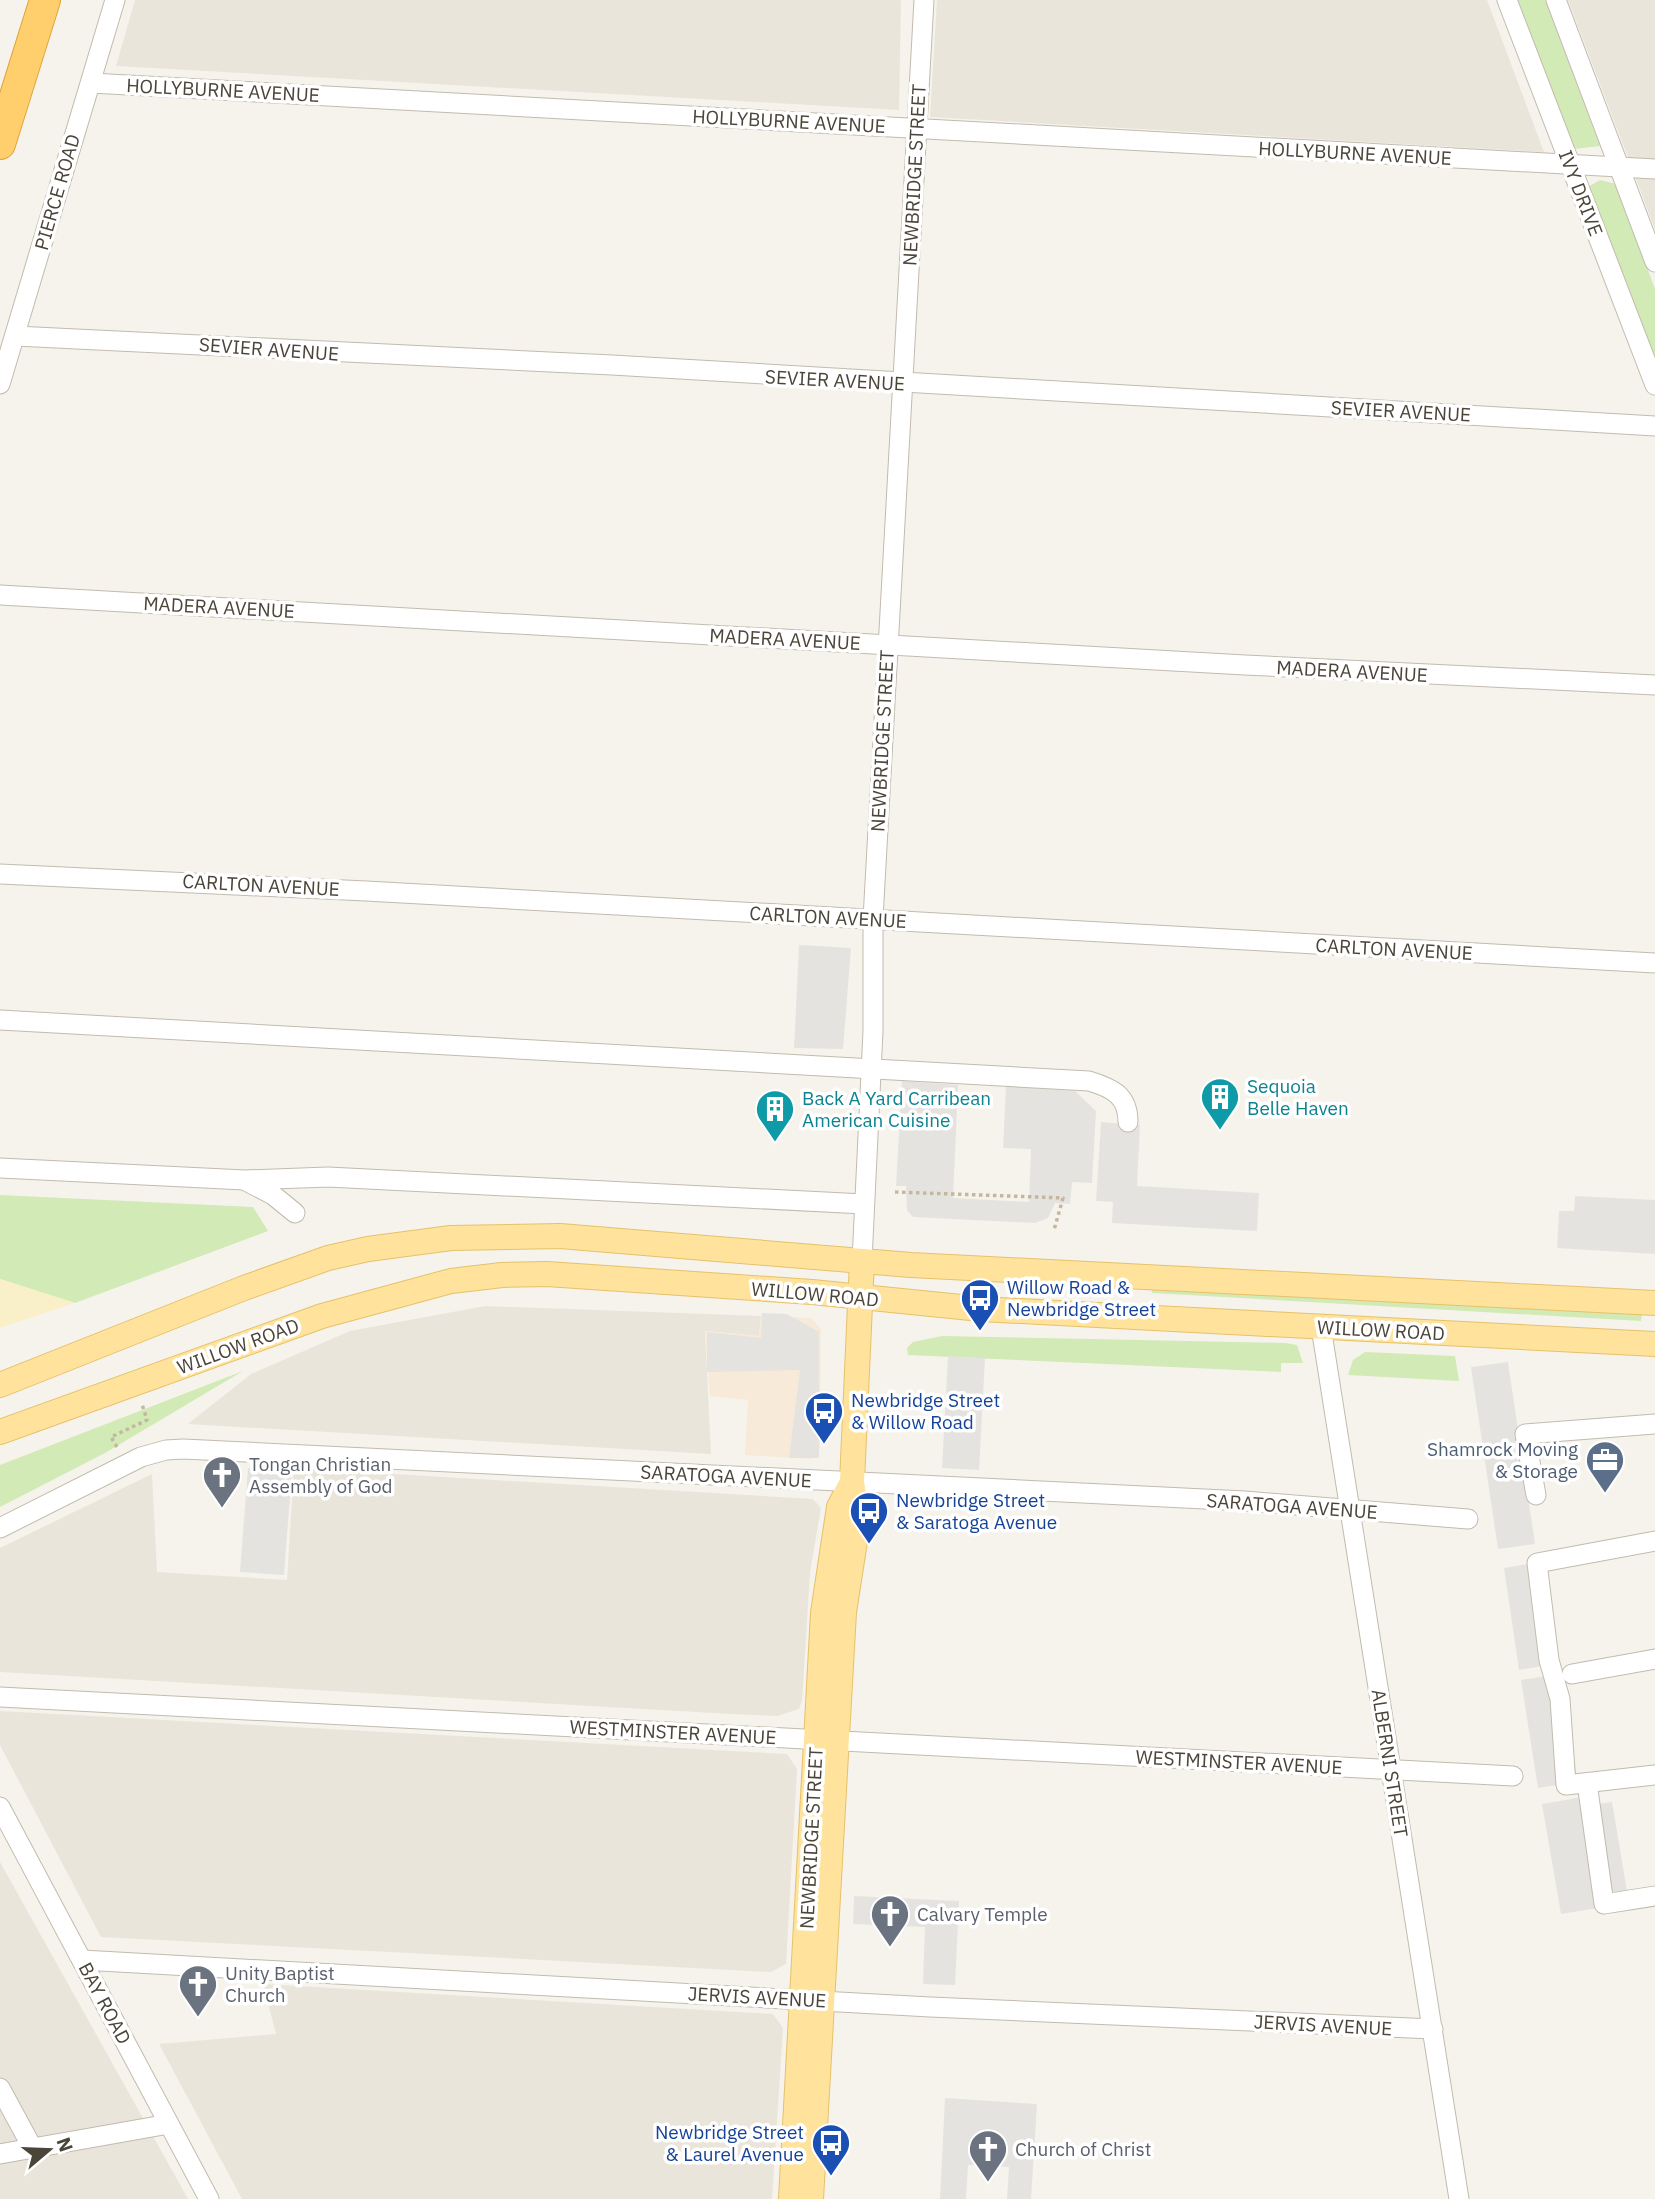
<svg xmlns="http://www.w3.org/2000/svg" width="1655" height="2199" viewBox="0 0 1655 2199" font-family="'IBM Plex Sans',sans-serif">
	<rect width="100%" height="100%" fill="#f6f3ec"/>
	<g fill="#eae5da">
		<path d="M135,0H901L899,110L116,66Z"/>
		<path d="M937,0H1487L1544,152L930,117Z"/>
		<path d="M1568,0H1655V230L1632,168Z"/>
		<path d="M485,1306L761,1316L759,1336L705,1331L711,1454L188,1424L251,1374L350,1331Z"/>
		<path d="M294,1468L813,1499L821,1508L810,1572L802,1701L799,1709L777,1716L731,1714L0,1672V1548L152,1474L157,1572L287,1580Z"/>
		<path d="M0,1711L787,1754L797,1769L786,1964L771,1972L101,1937L0,1745Z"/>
		<path d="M0,1862L188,2199H0Z"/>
		<path d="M263,1984L773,2014L783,2028L772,2199H242L159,2044L276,2034Z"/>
	</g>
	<path fill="#f7ead8" d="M761,1316L811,1318L821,1329L820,1448L811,1459L745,1455L748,1400L710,1396L705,1331L759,1336Z"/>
	<g fill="#d2eab5">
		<path d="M1518,0H1545L1600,146L1574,149Z"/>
		<path d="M1600,180L1616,184L1655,289V362L1588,187Z"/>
		<path d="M0,1195L253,1207L268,1231L75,1303L0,1279Z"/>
		<path d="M1151,1287L1643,1309L1641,1321L1152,1293Z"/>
		<path d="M942,1336L1285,1343L1297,1345L1303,1363H1281V1372L908,1355L907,1348L913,1342Z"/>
		<path d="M1365,1352L1455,1356L1459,1381L1348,1375L1353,1360Z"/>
		<path d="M243,1371L105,1453L0,1507V1465Z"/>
	</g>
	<path fill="#f9efc9" d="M0,1279L75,1303L0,1328Z"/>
	<g fill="#e5e3e0">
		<path d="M799,945L851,948L843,1049L794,1048Z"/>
		<path d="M902,1081L958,1085L953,1198L1029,1202L1031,1149L1003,1148L1006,1086L1075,1091L1096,1111L1092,1183L1072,1182L1070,1204L1055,1203L1048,1218L1035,1223L913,1217L907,1210L906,1186H896Z"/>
		<path d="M1101,1122L1140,1125L1137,1186L1259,1193L1257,1231L1112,1223L1113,1202L1096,1201Z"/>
		<path d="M1575,1196L1655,1200V1254L1557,1248L1559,1211H1574Z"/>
		<path d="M762,1313L787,1314L819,1332V1458H789L800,1370L707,1372V1332L761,1338Z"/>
		<path d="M948,1356L985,1358L979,1470L942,1468Z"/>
		<path d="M1508,1362L1535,1544L1498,1549L1471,1367Z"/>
		<path d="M248,1468L292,1471L284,1575L240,1572Z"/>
		<path d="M1533,1563L1548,1665L1519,1670L1504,1568Z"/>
		<path d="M1560,1674L1578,1782L1538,1788L1521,1680Z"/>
		<path d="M1595,1795L1597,1804L1612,1802L1629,1903L1561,1914L1542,1804Z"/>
		<path d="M854,1896L959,1901L955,1985L923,1984L925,1927L853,1924Z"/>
		<path d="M945,2098L1037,2104L1031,2199H1007L1009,2167L968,2165L966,2199H940Z"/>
	</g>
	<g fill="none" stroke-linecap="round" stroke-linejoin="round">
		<g stroke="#c2bbae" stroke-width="21">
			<g id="minor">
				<path d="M1507,0L1655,385"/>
				<path d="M1556,0L1655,262"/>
				<path d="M91,83L1655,169"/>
				<path d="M15,336L612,365L1655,426"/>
				<path d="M0,384L115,0"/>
				<path d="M0,595L1245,665L1655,685"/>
				<path d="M0,874L366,891L1655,963"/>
				<path d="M0,1020L1089,1081C1112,1088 1128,1095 1128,1122"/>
				<path d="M0,1168L245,1180L328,1177L864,1204"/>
				<path d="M246,1181L273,1195L295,1213"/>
				<path d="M862,1261L873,1031V919L924,0"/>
				<path d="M1321,1327L1459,2199"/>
				<path d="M1536,1495L1525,1434L1655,1424"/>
				<path d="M0,1528L141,1457L166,1450L183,1449L1245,1501L1468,1519"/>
				<path d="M1655,1541L1537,1563L1549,1660L1560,1699L1566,1785L1655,1775"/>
				<path d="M1572,1674L1655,1659"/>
				<path d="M0,1697L1513,1776"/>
				<path d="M1587,1783L1604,1904L1655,1896"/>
				<path d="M0,1807L209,2199"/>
				<path d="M82,1960L930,2007L1433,2029"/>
				<path d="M0,2088L33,2149"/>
				<path d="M0,2154L169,2124"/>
			</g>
		</g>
		<g stroke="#e6c16a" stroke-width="26">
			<g id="major">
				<path d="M0,1385L244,1288L328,1258L368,1249L451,1238L560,1236L911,1265L1655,1303"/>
				<path d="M0,1432L322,1316L451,1281L502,1275L547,1274L812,1292L981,1309L1655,1344"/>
				<path d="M791,2199L823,1613L839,1507L852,1482"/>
				<path d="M811,2199L844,1612L858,1522L852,1482L862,1261"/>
			</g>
		</g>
		<g stroke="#e0a43c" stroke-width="32">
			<path id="highway" d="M0,144L45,0"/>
		</g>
		<g stroke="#c4b79f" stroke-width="3.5" stroke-dasharray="3.5 3.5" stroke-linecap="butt">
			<path d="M895,1192L1063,1198L1054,1230"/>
			<path d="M117,1447L111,1437L147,1420L142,1404"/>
		</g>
		<use href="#minor" stroke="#fff" stroke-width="19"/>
		<use href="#major" stroke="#ffe39c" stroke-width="24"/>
		<use href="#highway" stroke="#ffcf6e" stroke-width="30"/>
	</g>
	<defs>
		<g id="building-pin" transform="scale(2.0125)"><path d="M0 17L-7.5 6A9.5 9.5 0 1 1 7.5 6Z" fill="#0f9aa8" stroke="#fff"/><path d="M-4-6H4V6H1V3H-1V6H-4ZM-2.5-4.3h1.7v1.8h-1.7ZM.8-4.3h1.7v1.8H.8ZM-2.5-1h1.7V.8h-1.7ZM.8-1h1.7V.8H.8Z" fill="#fff"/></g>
		<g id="bus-pin" transform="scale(2.0125)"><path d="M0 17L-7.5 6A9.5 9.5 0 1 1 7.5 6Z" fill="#1a4fb4" stroke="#fff"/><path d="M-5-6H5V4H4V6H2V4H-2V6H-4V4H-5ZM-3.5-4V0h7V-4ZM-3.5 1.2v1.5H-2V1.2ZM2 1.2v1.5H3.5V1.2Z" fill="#fff"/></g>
		<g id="office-pin" transform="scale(2.0125)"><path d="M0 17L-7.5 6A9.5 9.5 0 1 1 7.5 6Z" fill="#5c6f8a" stroke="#fff"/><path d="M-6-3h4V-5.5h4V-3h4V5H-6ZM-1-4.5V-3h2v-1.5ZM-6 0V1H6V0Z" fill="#fff"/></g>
		<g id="church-pin" transform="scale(2.0125)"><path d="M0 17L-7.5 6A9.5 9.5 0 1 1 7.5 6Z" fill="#6b7280" stroke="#fff"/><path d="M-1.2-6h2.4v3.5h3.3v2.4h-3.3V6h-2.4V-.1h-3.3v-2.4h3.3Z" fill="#fff"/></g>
	</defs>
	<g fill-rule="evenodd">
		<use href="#building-pin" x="1220" y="1097"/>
		<use href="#building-pin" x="775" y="1109"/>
		<use href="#bus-pin" x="980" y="1298"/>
		<use href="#bus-pin" x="824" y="1411"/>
		<use href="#office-pin" x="1605" y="1460"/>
		<use href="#church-pin" x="222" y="1475"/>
		<use href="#bus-pin" x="869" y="1511"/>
		<use href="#church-pin" x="890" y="1914"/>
		<use href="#church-pin" x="198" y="1984"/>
		<use href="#bus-pin" x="831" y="2143"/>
		<use href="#church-pin" x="988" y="2149"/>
	</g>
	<g text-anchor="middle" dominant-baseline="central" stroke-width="7" stroke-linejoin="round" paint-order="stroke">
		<g font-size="19" fill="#4b4439" stroke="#fff">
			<text transform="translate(223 90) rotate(3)">HOLLYBURNE AVENUE</text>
			<text transform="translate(789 121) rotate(3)">HOLLYBURNE AVENUE</text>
			<text transform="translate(1355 153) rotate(3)">HOLLYBURNE AVENUE</text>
			<text transform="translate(914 175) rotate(-87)">NEWBRIDGE STREET</text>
			<text transform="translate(57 192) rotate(-74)">PIERCE ROAD</text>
			<text transform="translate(1581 193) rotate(69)">IVY DRIVE</text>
			<text transform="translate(269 349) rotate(4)">SEVIER AVENUE</text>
			<text transform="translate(835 380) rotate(3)">SEVIER AVENUE</text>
			<text transform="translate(1401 411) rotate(3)">SEVIER AVENUE</text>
			<text transform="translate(219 607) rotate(3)">MADERA AVENUE</text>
			<text transform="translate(785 639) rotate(3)">MADERA AVENUE</text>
			<text transform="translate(1352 671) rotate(3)">MADERA AVENUE</text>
			<text transform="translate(882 741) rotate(-87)">NEWBRIDGE STREET</text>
			<text transform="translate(261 885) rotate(3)">CARLTON AVENUE</text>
			<text transform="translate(828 917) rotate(3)">CARLTON AVENUE</text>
			<text transform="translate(1394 949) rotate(3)">CARLTON AVENUE</text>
			<text transform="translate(815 1294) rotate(5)">WILLOW ROAD</text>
			<text transform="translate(1381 1330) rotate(3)">WILLOW ROAD</text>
			<text transform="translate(238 1346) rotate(-20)">WILLOW ROAD</text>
			<text transform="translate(726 1476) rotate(3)">SARATOGA AVENUE</text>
			<text transform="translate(1292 1506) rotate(4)">SARATOGA AVENUE</text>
			<text transform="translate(673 1732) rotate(3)">WESTMINSTER AVENUE</text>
			<text transform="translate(1239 1762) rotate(3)">WESTMINSTER AVENUE</text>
			<text transform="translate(1390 1763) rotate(81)">ALBERNI STREET</text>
			<text transform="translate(811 1838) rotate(-87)">NEWBRIDGE STREET</text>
			<text transform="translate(757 1997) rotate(3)">JERVIS AVENUE</text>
			<text transform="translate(105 2003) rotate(62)">BAY ROAD</text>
			<text transform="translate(1323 2025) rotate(3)">JERVIS AVENUE</text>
		</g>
		<g font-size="19" fill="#0d838f" stroke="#fff" text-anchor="start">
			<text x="1247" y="1086">Sequoia<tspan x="1247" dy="22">Belle Haven</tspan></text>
			<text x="802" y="1098">Back A Yard Carribean<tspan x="802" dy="22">American Cuisine</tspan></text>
		</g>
		<g font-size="19" fill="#164399" stroke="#fff" text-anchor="start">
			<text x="1007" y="1287">Willow Road &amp;<tspan x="1007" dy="22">Newbridge Street</tspan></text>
			<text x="851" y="1400">Newbridge Street<tspan x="851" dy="22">&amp; Willow Road</tspan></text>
			<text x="896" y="1500">Newbridge Street<tspan x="896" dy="22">&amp; Saratoga Avenue</tspan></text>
			<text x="804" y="2132" text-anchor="end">Newbridge Street<tspan x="804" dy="22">&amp; Laurel Avenue</tspan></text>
		</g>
		<g font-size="19" fill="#4e5e75" stroke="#fff" text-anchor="end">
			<text x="1578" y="1449">Shamrock Moving<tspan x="1578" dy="22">&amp; Storage</tspan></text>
		</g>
		<g font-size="19" fill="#5b616d" stroke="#fff" text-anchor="start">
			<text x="249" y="1464">Tongan Christian<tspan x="249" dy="22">Assembly of God</tspan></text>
			<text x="917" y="1914">Calvary Temple</text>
			<text x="225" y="1973">Unity Baptist<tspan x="225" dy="22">Church</tspan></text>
			<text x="1015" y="2149">Church of Christ</text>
		</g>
	</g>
	<g transform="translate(49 2150) rotate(71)" stroke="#ffffff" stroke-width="5" paint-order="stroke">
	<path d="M0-5L12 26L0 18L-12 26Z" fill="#4b4439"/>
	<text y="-10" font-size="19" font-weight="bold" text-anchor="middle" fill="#4b4439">N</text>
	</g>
</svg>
